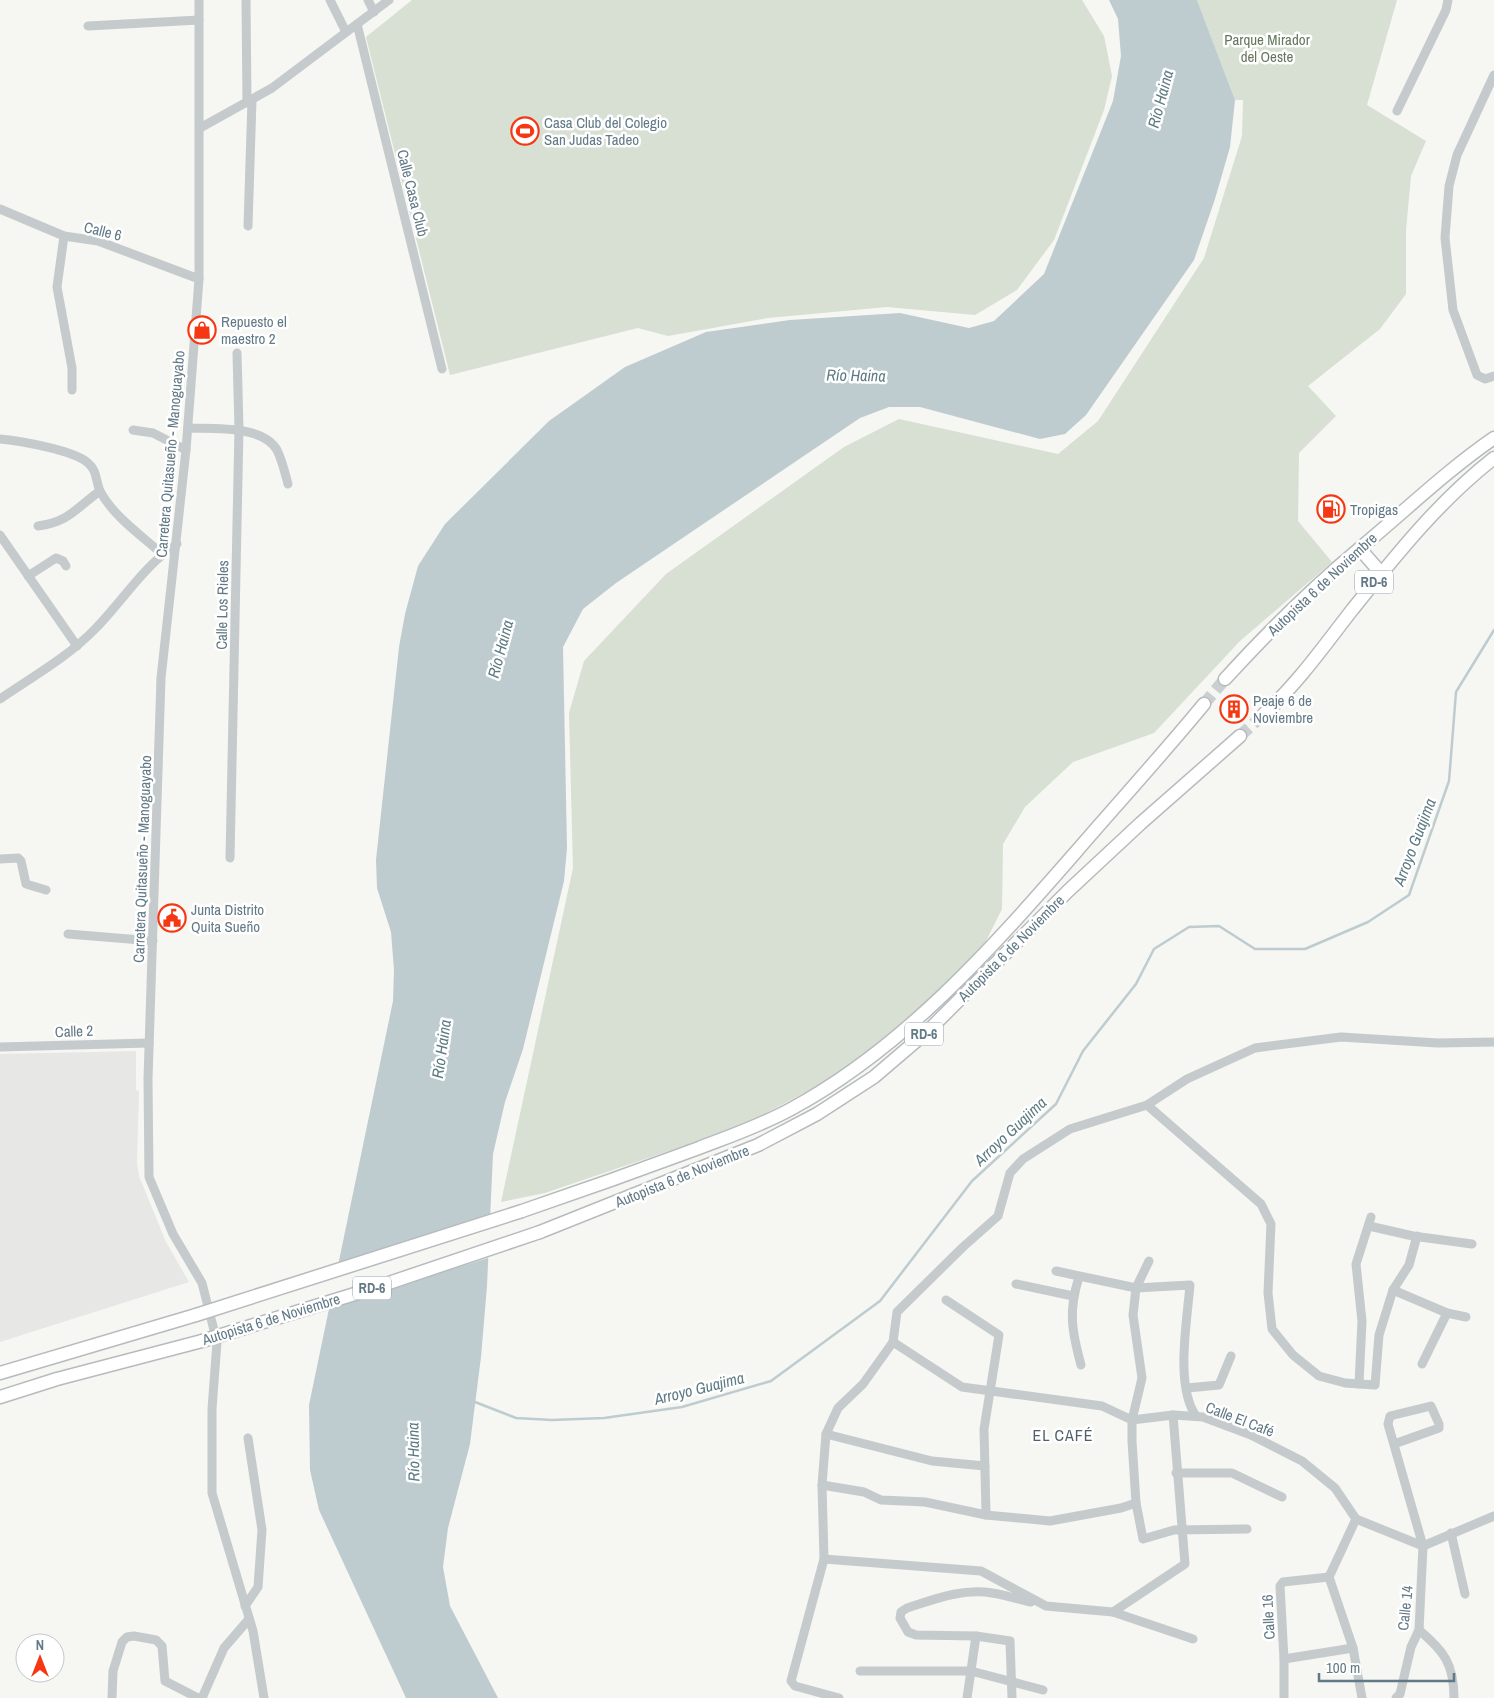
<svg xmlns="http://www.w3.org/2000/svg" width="1494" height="1698" viewBox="0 0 1494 1698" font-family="'Archivo Narrow',sans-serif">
	<rect width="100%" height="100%" fill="#f6f6f2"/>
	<path fill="#e7e8e6" d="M136,1051V1090L139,1091L137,1163L139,1176L166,1242L189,1282L0,1342V1054Z"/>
	<g fill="#d8dfd3">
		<path d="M412,0H1082L1104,36L1112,76L1104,110L1054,240L1017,290L975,315L887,307L768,318L668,336L638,328L450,375L366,37Z"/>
		<path d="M1197,0H1397L1367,105L1426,141L1411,176L1406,230V294L1380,329L1308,386L1336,416L1299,453L1298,521L1332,562L1240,641L1154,733L1073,762L1025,807L1003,844L1002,909L983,947L907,1021L834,1077L742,1126L545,1193L501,1202L573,868L569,713L584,661L666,574L844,447L899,419L1058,454L1098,421L1204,258L1242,136L1243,100H1235Z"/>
	</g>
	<path fill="#beccd0" d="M1109,0H1197L1235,100L1230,147L1215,199L1194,260L1086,415L1065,434L1040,439L920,407H889L860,418L616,583L583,609L563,647L567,848L564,881L523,1049L505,1102L493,1154L487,1286L481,1357L470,1444L448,1528L443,1567L450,1606L498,1698H406L319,1510L310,1470L309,1405L393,1001L394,970L391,932L377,888L376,860L399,647L405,614L418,566L445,524L549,421L625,367L706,332L790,320L900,313L969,328L994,321L1044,274L1113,101L1121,56L1118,19Z"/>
	<path fill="#f6f6f2" d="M492,1214L491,1257L327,1308L336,1263Z"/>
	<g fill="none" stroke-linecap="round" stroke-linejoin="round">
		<path stroke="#beccd0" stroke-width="2.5" d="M475,1402L516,1418L552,1420L604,1418L682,1407L771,1381L880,1301L972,1181L1056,1104L1083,1051L1136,984L1154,949L1189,927L1219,926L1255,949H1305L1368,922L1409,895L1449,781L1456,692L1494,630"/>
		<g stroke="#cad0d2" stroke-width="12" stroke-dasharray="12 6" stroke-linecap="butt">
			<path d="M1204,704L1225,679"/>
			<path d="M1240,736L1264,714"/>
		</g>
		<g stroke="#b7bbbe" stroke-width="15">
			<g id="highway">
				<path d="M1360,549L1381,573"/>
				<path d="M1225,679C1267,633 1311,589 1359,549C1404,512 1446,471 1494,438"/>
				<path d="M1264,714C1298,683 1324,646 1352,610C1396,555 1438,502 1494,458"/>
				<path d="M522,1211C581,1191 640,1170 699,1148C730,1136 762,1125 791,1109C904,1048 992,948 1075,853C1118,803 1162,755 1204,704"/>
				<path d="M540,1232L758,1145L817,1114L874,1077L929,1030L1068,891L1141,823L1240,736"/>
				<path d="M0,1373L196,1315"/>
				<path d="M0,1397L57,1379L202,1341"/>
			</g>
		</g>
		<g stroke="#c5cacc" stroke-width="9">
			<path d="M199,0V279L186,450L161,678L148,1079L149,1177L173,1234L202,1283L217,1342L212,1409V1493L253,1631L264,1698"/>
			<path d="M246,0L247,103"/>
			<path d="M330,0L346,32"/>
			<path d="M368,0L374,12"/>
			<path d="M357,24L442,369"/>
			<path d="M88,26L199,20"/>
			<path d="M1494,75L1457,155L1449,186L1445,238L1453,310L1477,375L1485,379L1494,376"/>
			<path d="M1397,111L1446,10L1448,0"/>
			<path d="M200,128L272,88L389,0"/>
			<path d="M0,209L64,236L98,241L199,279"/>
			<path d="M248,226L252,100"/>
			<path d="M64,236L57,287L72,368V390"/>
			<path d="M188,428C213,429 263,425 277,450C282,460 285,473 288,484"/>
			<path d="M133,430L153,433L186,450"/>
			<path d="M0,439C20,441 74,450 88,463C97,470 96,482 100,491C113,516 142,536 162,554"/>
			<path d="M38,526C69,522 76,508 100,491"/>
			<path d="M0,535L77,646"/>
			<path d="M28,576L56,558L63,561L66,566"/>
			<path d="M0,699C32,677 68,657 95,629C123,601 143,566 177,544"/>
			<path d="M230,858L239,429L237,353"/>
			<path d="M0,859L18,858L21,861L26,884L46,890"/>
			<path d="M68,934L153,941"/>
			<path d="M0,1047L149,1043"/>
			<path d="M1147,1105L1261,1204L1271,1224L1268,1293L1272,1329L1293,1355L1319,1376L1345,1383L1375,1385L1379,1335L1393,1290L1409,1265L1417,1236"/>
			<path d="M1369,1226L1413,1236L1472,1244"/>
			<path d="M1149,1261L1136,1288L1133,1315L1142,1378L1132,1420V1441L1136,1503L1143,1539L1174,1530L1247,1529"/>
			<path d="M1056,1271L1136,1288L1190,1285C1187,1322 1175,1386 1196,1416"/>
			<path d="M1079,1277C1068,1311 1072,1332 1081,1365"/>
			<path d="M1016,1284L1073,1296"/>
			<path d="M1393,1290L1447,1313L1466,1317"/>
			<path d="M946,1300L999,1335L984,1429L986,1515"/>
			<path d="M893,1342L962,1387L1102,1406L1132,1420L1173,1415L1203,1417L1251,1435L1302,1461L1335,1488L1356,1519L1423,1546L1494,1516"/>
			<path d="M1422,1364L1447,1313"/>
			<path d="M1359,1384L1362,1321L1356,1264L1371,1217"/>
			<path d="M1187,1388L1219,1385L1231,1356"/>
			<path d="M826,1434L932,1461L985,1466"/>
			<path d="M1394,1444L1439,1428V1424L1431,1406L1390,1416L1388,1424L1423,1546L1419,1630L1411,1647L1400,1694L1396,1698"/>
			<path d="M1176,1473H1232L1282,1497"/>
			<path d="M822,1485L864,1492L881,1500L925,1502L986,1515L1050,1521L1121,1508L1136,1503"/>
			<path d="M1356,1519L1329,1577L1353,1648L1362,1698"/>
			<path d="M1451,1533L1465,1594"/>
			<path d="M824,1559L981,1571L1046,1606L1113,1612L1185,1564L1173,1415"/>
			<path d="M245,1606L258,1587L262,1530L248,1438"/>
			<path d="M1113,1612L1193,1639"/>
			<path d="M1419,1630C1444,1651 1454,1664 1454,1698"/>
			<path d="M1284,1659L1353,1648"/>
			<path d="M860,1671H971L1043,1690"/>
			<path d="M112,1698L113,1671L122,1642L127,1637L134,1636L156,1640L162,1646L165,1681L198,1698"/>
			<path d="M202,1698L224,1648L249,1619"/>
			<path d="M839,1698L795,1686L791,1681L824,1559L822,1485L826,1434L838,1408L863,1384L893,1342L897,1312L963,1247L998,1216L1010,1173L1023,1159L1070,1129L1147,1105L1187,1079L1255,1048L1341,1037L1438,1043L1494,1042"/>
			<path d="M967,1698L976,1636"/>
			<path d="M1012,1698L1010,1641L976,1636L916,1635L908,1632L900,1618L901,1612L907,1608C935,1599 963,1588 992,1593C1005,1595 1018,1599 1031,1602"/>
			<path d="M1284,1698V1659L1280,1586L1283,1582L1329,1577"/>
		</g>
		<use href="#highway" stroke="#fff" stroke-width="12"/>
		<g stroke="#b7bbbe" stroke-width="15" stroke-linecap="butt">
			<g id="highway-bridge">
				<path d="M196,1315L522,1211"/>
				<path d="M202,1341L371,1289L540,1232"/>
			</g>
		</g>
		<use href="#highway-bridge" stroke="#fff" stroke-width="12"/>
	</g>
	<defs>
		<g id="stadium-ring" transform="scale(1.4375)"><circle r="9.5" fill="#fff" stroke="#f53813" stroke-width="1.5"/><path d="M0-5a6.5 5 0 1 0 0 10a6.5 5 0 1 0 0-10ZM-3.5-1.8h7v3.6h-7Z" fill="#f53813"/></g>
		<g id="shop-ring" transform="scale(1.4375)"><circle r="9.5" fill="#fff" stroke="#f53813" stroke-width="1.5"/><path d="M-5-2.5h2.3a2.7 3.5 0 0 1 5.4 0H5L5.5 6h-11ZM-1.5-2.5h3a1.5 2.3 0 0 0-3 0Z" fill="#f53813"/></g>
		<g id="fuel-ring" transform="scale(1.4375)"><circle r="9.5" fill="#fff" stroke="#f53813" stroke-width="1.5"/><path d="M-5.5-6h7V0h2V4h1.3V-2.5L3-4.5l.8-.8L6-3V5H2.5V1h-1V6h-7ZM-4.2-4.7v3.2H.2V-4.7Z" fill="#f53813"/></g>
		<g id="building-ring" transform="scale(1.4375)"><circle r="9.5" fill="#fff" stroke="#f53813" stroke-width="1.5"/><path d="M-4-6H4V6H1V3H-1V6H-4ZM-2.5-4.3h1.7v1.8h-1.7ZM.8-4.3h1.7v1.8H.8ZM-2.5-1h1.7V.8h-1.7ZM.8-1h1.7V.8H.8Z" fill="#f53813"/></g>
		<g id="civic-ring" transform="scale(1.4375)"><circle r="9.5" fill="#fff" stroke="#f53813" stroke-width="1.5"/><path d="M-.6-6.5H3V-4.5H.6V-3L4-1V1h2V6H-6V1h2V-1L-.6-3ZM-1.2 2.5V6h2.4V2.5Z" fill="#f53813"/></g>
	</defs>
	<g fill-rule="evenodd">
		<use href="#stadium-ring" x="525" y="131"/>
		<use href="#shop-ring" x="202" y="330"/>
		<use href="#fuel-ring" x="1331" y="509"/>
		<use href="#building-ring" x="1234" y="709"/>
		<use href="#civic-ring" x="172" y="918"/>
	</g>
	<g text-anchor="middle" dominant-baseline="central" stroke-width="5" stroke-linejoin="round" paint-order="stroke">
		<g fill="#fff" stroke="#91a1aa" stroke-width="1">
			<rect x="1355" y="570.5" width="38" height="23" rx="4"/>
			<rect x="905" y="1022.5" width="38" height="23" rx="4"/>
			<rect x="353" y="1276.5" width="38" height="23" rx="4"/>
		</g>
		<g font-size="14" font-weight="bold" fill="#627986">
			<text x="1374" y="582">RD-6</text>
			<text x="924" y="1034">RD-6</text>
			<text x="372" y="1288">RD-6</text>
		</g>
		<g font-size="15" fill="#65785d" stroke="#fff">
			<text x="1267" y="39">Parque Mirador<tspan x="1267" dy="17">del Oeste</tspan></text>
		</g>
		<g font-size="15" fill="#627986" stroke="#fff" text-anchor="start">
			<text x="544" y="122">Casa Club del Colegio<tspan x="544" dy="17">San Judas Tadeo</tspan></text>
			<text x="221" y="321">Repuesto el<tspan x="221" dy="17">maestro 2</tspan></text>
			<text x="1350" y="509">Tropigas</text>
			<text x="1253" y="700">Peaje 6 de<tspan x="1253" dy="17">Noviembre</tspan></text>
			<text x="191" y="909">Junta Distrito<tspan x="191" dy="17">Quita Sueño</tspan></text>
		</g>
		<g font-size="15" fill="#627986" stroke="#fff">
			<text transform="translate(413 193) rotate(76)">Calle Casa Club</text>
			<text transform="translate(103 231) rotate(14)">Calle 6</text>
			<text transform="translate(170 454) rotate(-85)">Carretera Quitasueño - Manoguayabo</text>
			<text transform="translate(1322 584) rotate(-43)">Autopista 6 de Noviembre</text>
			<text transform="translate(222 605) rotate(-89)">Calle Los Rieles</text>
			<text transform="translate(142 859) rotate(-88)">Carretera Quitasueño - Manoguayabo</text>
			<text transform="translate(1011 948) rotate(-45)">Autopista 6 de Noviembre</text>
			<text transform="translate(74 1031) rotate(-2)">Calle 2</text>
			<text transform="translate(682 1176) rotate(-22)">Autopista 6 de Noviembre</text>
			<text transform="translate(271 1319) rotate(-17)">Autopista 6 de Noviembre</text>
			<text transform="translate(1240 1419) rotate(21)">Calle El Café</text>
			<text transform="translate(1405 1608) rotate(-84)">Calle 14</text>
			<text transform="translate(1268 1617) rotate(-93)">Calle 16</text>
		</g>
		<g font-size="16" font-style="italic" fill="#5e7b83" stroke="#fff">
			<text transform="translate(1160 99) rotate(-75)">Río Haina</text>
			<text transform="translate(856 375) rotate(1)">Río Haina</text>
			<text transform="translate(500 649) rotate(-75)">Río Haina</text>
			<text transform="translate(1414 842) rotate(-69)">Arroyo Guajima</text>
			<text transform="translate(441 1049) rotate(-82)">Río Haina</text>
			<text transform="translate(1010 1131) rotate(-43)">Arroyo Guajima</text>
			<text transform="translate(699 1388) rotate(-14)">Arroyo Guajima</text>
			<text transform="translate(413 1452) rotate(-91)">Río Haina</text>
		</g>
		<g font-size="16" letter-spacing="1" fill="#51616b" stroke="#fff">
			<text x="1063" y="1435">EL CAFÉ</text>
		</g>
	</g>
	<g transform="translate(40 1658)"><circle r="24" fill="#ffffff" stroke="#c0c9cf"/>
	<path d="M0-4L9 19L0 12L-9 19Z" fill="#f53813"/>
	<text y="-8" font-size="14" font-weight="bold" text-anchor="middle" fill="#627986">N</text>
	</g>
	<path d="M1319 1673v8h135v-8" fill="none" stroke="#627986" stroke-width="2.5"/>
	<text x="1326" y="1673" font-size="15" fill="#627986" stroke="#ffffff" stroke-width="4" paint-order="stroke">100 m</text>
</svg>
